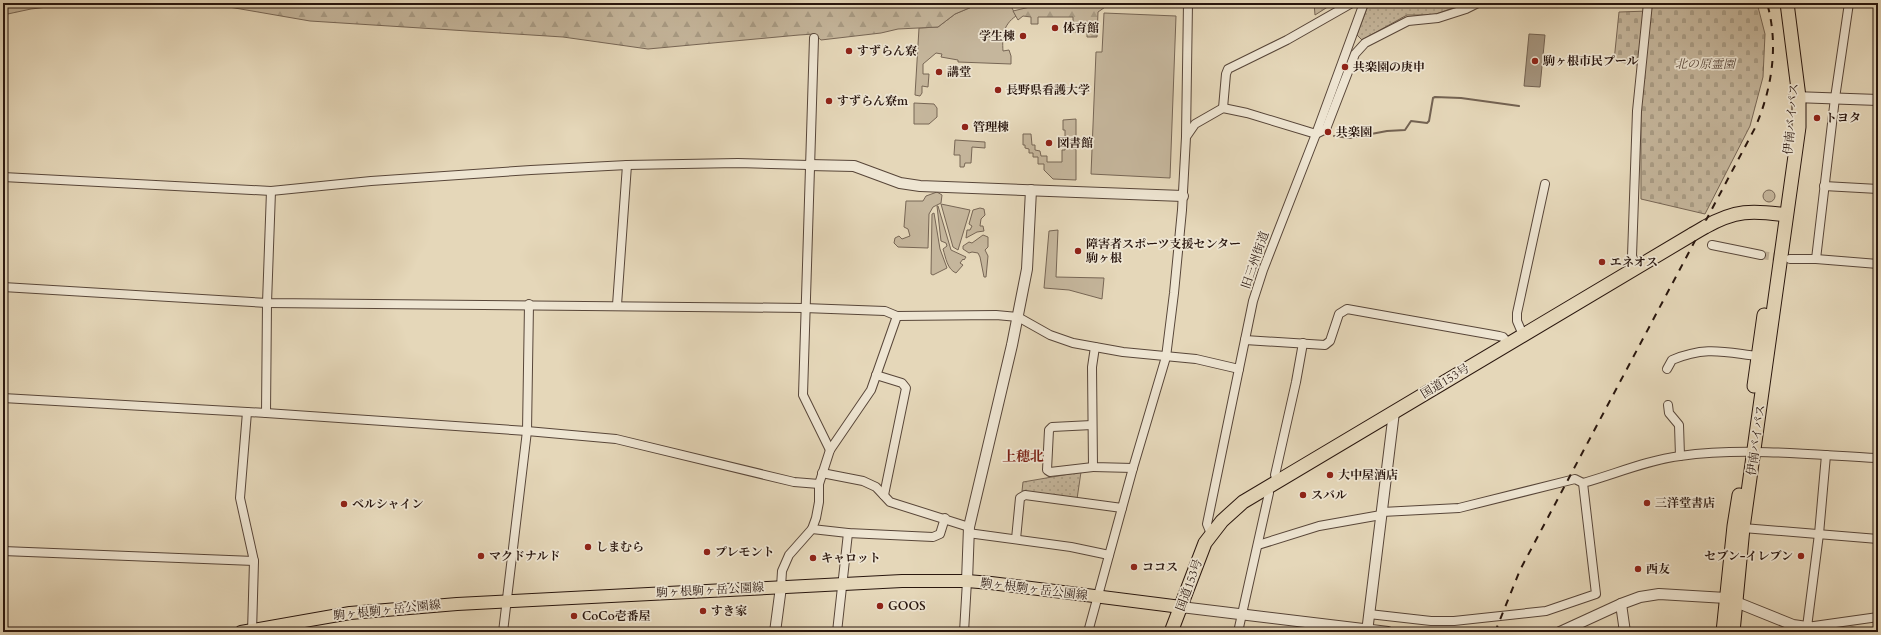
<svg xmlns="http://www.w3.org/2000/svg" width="1881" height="635" viewBox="0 0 1881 635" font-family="Cardo,'Noto Serif JP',serif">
	<defs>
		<pattern id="forest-firs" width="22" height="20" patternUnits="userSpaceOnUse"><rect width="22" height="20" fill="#c5b69c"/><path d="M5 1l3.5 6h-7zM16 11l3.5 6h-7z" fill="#a99c85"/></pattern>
		<pattern id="cemetery-stones" width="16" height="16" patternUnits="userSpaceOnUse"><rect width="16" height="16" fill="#c5b69c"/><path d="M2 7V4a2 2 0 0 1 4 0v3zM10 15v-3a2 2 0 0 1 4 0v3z" fill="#a99c85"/></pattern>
		<pattern id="park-dots" width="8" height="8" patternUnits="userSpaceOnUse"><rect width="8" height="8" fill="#c5b69c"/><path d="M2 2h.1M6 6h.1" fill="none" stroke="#a99c85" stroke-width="1.8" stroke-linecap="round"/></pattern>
	</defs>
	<rect width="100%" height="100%" fill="#e5d7b9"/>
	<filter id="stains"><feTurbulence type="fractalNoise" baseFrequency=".005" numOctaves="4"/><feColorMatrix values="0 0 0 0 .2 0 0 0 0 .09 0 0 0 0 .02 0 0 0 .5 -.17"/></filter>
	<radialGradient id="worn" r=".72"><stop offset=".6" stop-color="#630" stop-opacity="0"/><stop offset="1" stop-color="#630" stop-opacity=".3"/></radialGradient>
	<g fill="#c5b69c" stroke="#765">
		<path d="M996,4L1011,6L1016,16C1003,25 1002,36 1003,51L1009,50L1011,56V64L958,62V60L941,57L942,54L936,53L923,64V74H929L928,87L922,86V93L920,96L915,95L919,28L938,27L955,14L974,6Z"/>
		<path d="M1104,13L1176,16L1170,178L1091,174L1096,52H1102Z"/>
		<path d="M914,103L934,104L937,108V117L929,124H914Z"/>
		<path d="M1076,119V180L1053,179L1044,170V164H1038V157H1033V153H1029V149L1025,148V145H1023V134H1031L1032,145H1035V150L1040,151L1041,156H1047V162H1062V150H1065V130H1063V120Z"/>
		<path d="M955,140L985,142V148L972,147L971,163H965L964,167H960V155H954Z"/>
		<circle cx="1769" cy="196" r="6"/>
		<path d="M937,192L942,195L941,203L933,207L929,214L928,248L898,247L894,243L895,238L899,236L902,239L910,236L908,229L904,227L906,201H923L926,196Z"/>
		<path d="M941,204L970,210L958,250L953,247Z"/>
		<path d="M937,206H938L951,250L966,257L964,260L963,259L960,263L963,265L956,273C947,269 946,258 943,249L947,246L946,243L941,241Z"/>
		<path d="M980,208L984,209L985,215L981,219L980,226H983L984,231L977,232L966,238L967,230H970L972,226L969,224L973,210Z"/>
		<path d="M934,213L940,249L947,268L933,275L931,274L932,214Z"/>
		<path d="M1058,230L1056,277L1104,278L1102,299L1069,290L1044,288L1049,231Z"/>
		<path d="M983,235L988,237V247L985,250L988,256L986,277H984L980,257L978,253L972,252L969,253L963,249V246L969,242L972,243Z"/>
	</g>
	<g fill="url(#forest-firs)" stroke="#765">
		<path d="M3,3H81L31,9L3,15Z"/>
		<path d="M180,3H1111L1098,12L1097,37H1087V32H1073V17H1038V24H1031V17L1023,16L1018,20L1013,11L1034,6L996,4L974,6L955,14L938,27L898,29L881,33L821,40L814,34L799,35L648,49L563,37L310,21L229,7Z"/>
		<path d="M1852,627L1878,630V632H1824Z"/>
	</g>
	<path fill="url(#cemetery-stones)" stroke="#765" d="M1654,3H1757L1765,34L1763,77L1750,126L1705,214L1641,199V109L1644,66L1614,61L1619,12L1649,11L1650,4Z"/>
	<g fill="url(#park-dots)" stroke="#765">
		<path d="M1314,3H1334L1315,15Z"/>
		<path d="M1369,3H1467L1433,15H1407L1362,40L1357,35Z"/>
		<path d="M1081,472L1077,499L1022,491L1023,482Z"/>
	</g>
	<path fill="#a5957f" stroke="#736252" d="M1529,34L1545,35L1540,87L1524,86Z"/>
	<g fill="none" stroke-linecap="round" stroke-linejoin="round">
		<path stroke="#736252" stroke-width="2" d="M1334,136L1350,138L1387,131L1405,130L1411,121L1427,123L1429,121L1433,98L1435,97L1461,98L1519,106"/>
		<path stroke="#bfb097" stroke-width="8" stroke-dasharray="8 4" stroke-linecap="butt" d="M1761,255L1784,258"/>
		<g stroke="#584639" stroke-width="10">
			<g id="minor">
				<path d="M814,38L803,395L830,450"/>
				<path d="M1223,108L1226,74L1228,69L1287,40L1352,3"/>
				<path d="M1186,136L1188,3"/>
				<path d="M3,177L271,191L371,181L531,170L627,165L738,163L809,165"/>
				<path d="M1824,186L1878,189"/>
				<path d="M1712,245L1761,255"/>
				<path d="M1790,259H1816L1878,264"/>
				<path d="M1816,259L1835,98L1849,3"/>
				<path d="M1637,268L1632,256L1637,111L1648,3"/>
				<path d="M3,287L267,303L804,308L885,311L897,316"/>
				<path d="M617,305L627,165"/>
				<path d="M1523,335L1517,321V313L1545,184"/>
				<path d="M1245,340L1325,345L1330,341L1339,314L1347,309L1499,336L1503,337L1508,343"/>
				<path d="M1095,347L1092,367L1093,467L1133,468"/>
				<path d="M1667,369L1672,360C1706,346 1723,352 1758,356"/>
				<path d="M876,375L902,383L906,388L884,495"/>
				<path d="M3,398L266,413L527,431L616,439L794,482L819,484"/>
				<path d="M1668,405L1669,413L1679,425L1680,456"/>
				<path d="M247,412L240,498L254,561L252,632"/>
				<path d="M266,413L267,303L271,191"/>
				<path d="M1092,425L1052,427L1049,430L1047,470L1050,472L1093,467"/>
				<path d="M1826,455L1819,534L1807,627L1878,617"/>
				<path d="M822,473L863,481L876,487L890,502L969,527"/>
				<path d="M1279,480L1275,475L1296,382L1303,343"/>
				<path d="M1382,512L1459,508L1575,479L1583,483"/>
				<path d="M1743,528L1878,539"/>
				<path d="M812,529L848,533L933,537L940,534L945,518"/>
				<path d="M968,533L1071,547L1109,555"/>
				<path d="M1211,534L1207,524L1253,301L1263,270L1316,134L1364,3"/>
				<path d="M1016,539L1020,498L1025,495L1122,508"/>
				<path d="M1258,545L1319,526L1381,515"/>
				<path d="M3,551L254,561"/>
				<path d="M781,587L782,571L789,555L812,529L816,518L819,502V484L830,450L871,390L897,316L996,315L1018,317L1050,335L1073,343L1123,352L1196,359L1239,369"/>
				<path d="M1369,614L1431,621H1454L1546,611L1596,594L1583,483C1615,474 1648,460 1680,456C1746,447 1812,455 1878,458"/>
				<path d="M503,632L527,431L529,304"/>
				<path d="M837,632L848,533"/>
				<path d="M964,632L967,581"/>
				<path d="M1088,632L1133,468L1166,357L1174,293L1182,210L1186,137L1195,124L1223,108L1247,113L1316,134L1326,129L1355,54L1365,43L1408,21L1438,18L1466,9L1478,3"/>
				<path d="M1238,632L1269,493L1267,488"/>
			</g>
		</g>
		<g stroke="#584639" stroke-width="12">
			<g id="tertiary">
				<path d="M1794,97L1878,100"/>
				<path d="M809,165L854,166L900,183L920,186L1183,196"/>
				<path d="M967,581L969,527L1012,345L1027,269L1031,190"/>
				<path d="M1621,604L1625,632"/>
				<path d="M1181,607L1388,632"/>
				<path d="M775,632L781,587"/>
				<path d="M1367,632L1394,412"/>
				<path d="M1560,632L1621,604L1640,597L1659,594L1726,598L1793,625L1807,627"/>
			</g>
		</g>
		<g stroke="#29160e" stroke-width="14">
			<path id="primary" d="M241,632L350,613L457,604L902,581H967L991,583L1181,607"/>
		</g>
		<g stroke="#29160e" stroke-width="15">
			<g id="trunk">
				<path d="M1705,227C1735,210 1752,210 1786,215"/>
				<path d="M1754,386L1764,315"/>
				<path d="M1171,632L1205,543L1222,521L1243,502L1693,234"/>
				<path d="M1723,632L1734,526L1739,495"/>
				<path d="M1733,632L1743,528L1799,127V97L1787,3"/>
			</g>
		</g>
		<use href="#minor" stroke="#eee5d2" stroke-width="8"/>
		<use href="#tertiary" stroke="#eee5d2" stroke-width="10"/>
		<use href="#primary" stroke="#e5d7b9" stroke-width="12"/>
		<use href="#trunk" stroke="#e5d7b9" stroke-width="13"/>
		<path stroke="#29160e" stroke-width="2" stroke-dasharray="7 7" stroke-linecap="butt" d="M1495,632L1520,570L1755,128C1772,89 1779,45 1767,3"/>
		<g stroke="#29160e" stroke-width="15" stroke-linecap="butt">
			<path id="trunk-bridge" d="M1693,234L1705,227"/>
		</g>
		<use href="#trunk-bridge" stroke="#e5d7b9" stroke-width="13"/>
	</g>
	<g fill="#8f2418" stroke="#eee5d2" stroke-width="1.5">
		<circle cx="1055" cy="28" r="4"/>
		<circle cx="1023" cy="36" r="4"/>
		<circle cx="849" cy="51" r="4"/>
		<circle cx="1535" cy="61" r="4"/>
		<circle cx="1345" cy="67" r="4"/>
		<circle cx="939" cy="72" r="4"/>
		<circle cx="998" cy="90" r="4"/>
		<circle cx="829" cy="101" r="4"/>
		<circle cx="1817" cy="118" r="4"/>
		<circle cx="965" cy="127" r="4"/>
		<circle cx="1328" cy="132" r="4"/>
		<circle cx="1049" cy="143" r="4"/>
		<circle cx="1078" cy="251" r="4"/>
		<circle cx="1602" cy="262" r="4"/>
		<circle cx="1330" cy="475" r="4"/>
		<circle cx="1303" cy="495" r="4"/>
		<circle cx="1647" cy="503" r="4"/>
		<circle cx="344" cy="504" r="4"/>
		<circle cx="588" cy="547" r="4"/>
		<circle cx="707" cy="552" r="4"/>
		<circle cx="481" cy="556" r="4"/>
		<circle cx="1801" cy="556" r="4"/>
		<circle cx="813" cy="558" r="4"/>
		<circle cx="1134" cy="567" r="4"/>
		<circle cx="1638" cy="569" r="4"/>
		<circle cx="880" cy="606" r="4"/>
		<circle cx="703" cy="611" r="4"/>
		<circle cx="574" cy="616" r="4"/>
	</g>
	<g text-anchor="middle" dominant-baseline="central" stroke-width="3.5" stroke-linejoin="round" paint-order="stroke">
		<g font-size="12" font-weight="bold" fill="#29160e" stroke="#eee5d2" text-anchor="start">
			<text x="1063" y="28">体育館</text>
			<text x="1015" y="36" text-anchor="end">学生棟</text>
			<text x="857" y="51">すずらん寮</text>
			<text x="1543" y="61">駒ヶ根市民プール</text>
			<text x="1353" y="67">共楽園の庚申</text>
			<text x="947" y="72">講堂</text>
			<text x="1006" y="90">長野県看護大学</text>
			<text x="837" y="101">すずらん寮m</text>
			<text x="1825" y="118">トヨタ</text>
			<text x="973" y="127">管理棟</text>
			<text x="1336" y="132">共楽園</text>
			<text x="1057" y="143">図書館</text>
			<text x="1086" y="244">障害者スポーツ支援センター<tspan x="1086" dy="14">駒ヶ根</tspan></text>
			<text x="1610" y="262">エネオス</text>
			<text x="1338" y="475">大中屋酒店</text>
			<text x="1311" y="495">スバル</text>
			<text x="1655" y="503">三洋堂書店</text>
			<text x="352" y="504">ベルシャイン</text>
			<text x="596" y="547">しまむら</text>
			<text x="715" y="552">プレモント</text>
			<text x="489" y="556">マクドナルド</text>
			<text x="1793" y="556" text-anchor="end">セブン-イレブン</text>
			<text x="821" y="558">キャロット</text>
			<text x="1142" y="567">ココス</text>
			<text x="1646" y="569">西友</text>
			<text x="888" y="606">GOOS</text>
			<text x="711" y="611">すき家</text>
			<text x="582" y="616">CoCo壱番屋</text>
		</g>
		<g font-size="12" font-style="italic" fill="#584639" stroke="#eee5d2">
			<text x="1705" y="64">北の原霊園</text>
		</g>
		<g font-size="12" fill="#29160e" stroke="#eee5d2">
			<text transform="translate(1791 119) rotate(-85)">伊南バイパス</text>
			<text transform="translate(1255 260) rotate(-71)">旧三州街道</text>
			<text transform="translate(1445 381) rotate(-31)">国道153号</text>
			<text transform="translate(1756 440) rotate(-82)">伊南バイパス</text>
			<text transform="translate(1189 585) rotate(-70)">国道153号</text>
			<text transform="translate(1034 589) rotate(7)">駒ヶ根駒ヶ岳公園線</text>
			<text transform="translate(710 590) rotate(-3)">駒ヶ根駒ヶ岳公園線</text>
			<text transform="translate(387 610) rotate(-6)">駒ヶ根駒ヶ岳公園線</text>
		</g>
		<g font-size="14" font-weight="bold" fill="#7a1f14" stroke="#eee5d2">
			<text x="1023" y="456">上穂北</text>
		</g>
	</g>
	<rect width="1881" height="635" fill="none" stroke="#e5d7b9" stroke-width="16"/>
	<rect x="4" y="4" width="1873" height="627" fill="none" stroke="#29160e" stroke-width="2"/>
	<rect x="8" y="8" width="1865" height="619" fill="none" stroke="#29160e"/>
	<rect width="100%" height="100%" filter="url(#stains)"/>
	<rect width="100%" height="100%" fill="url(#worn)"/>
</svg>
